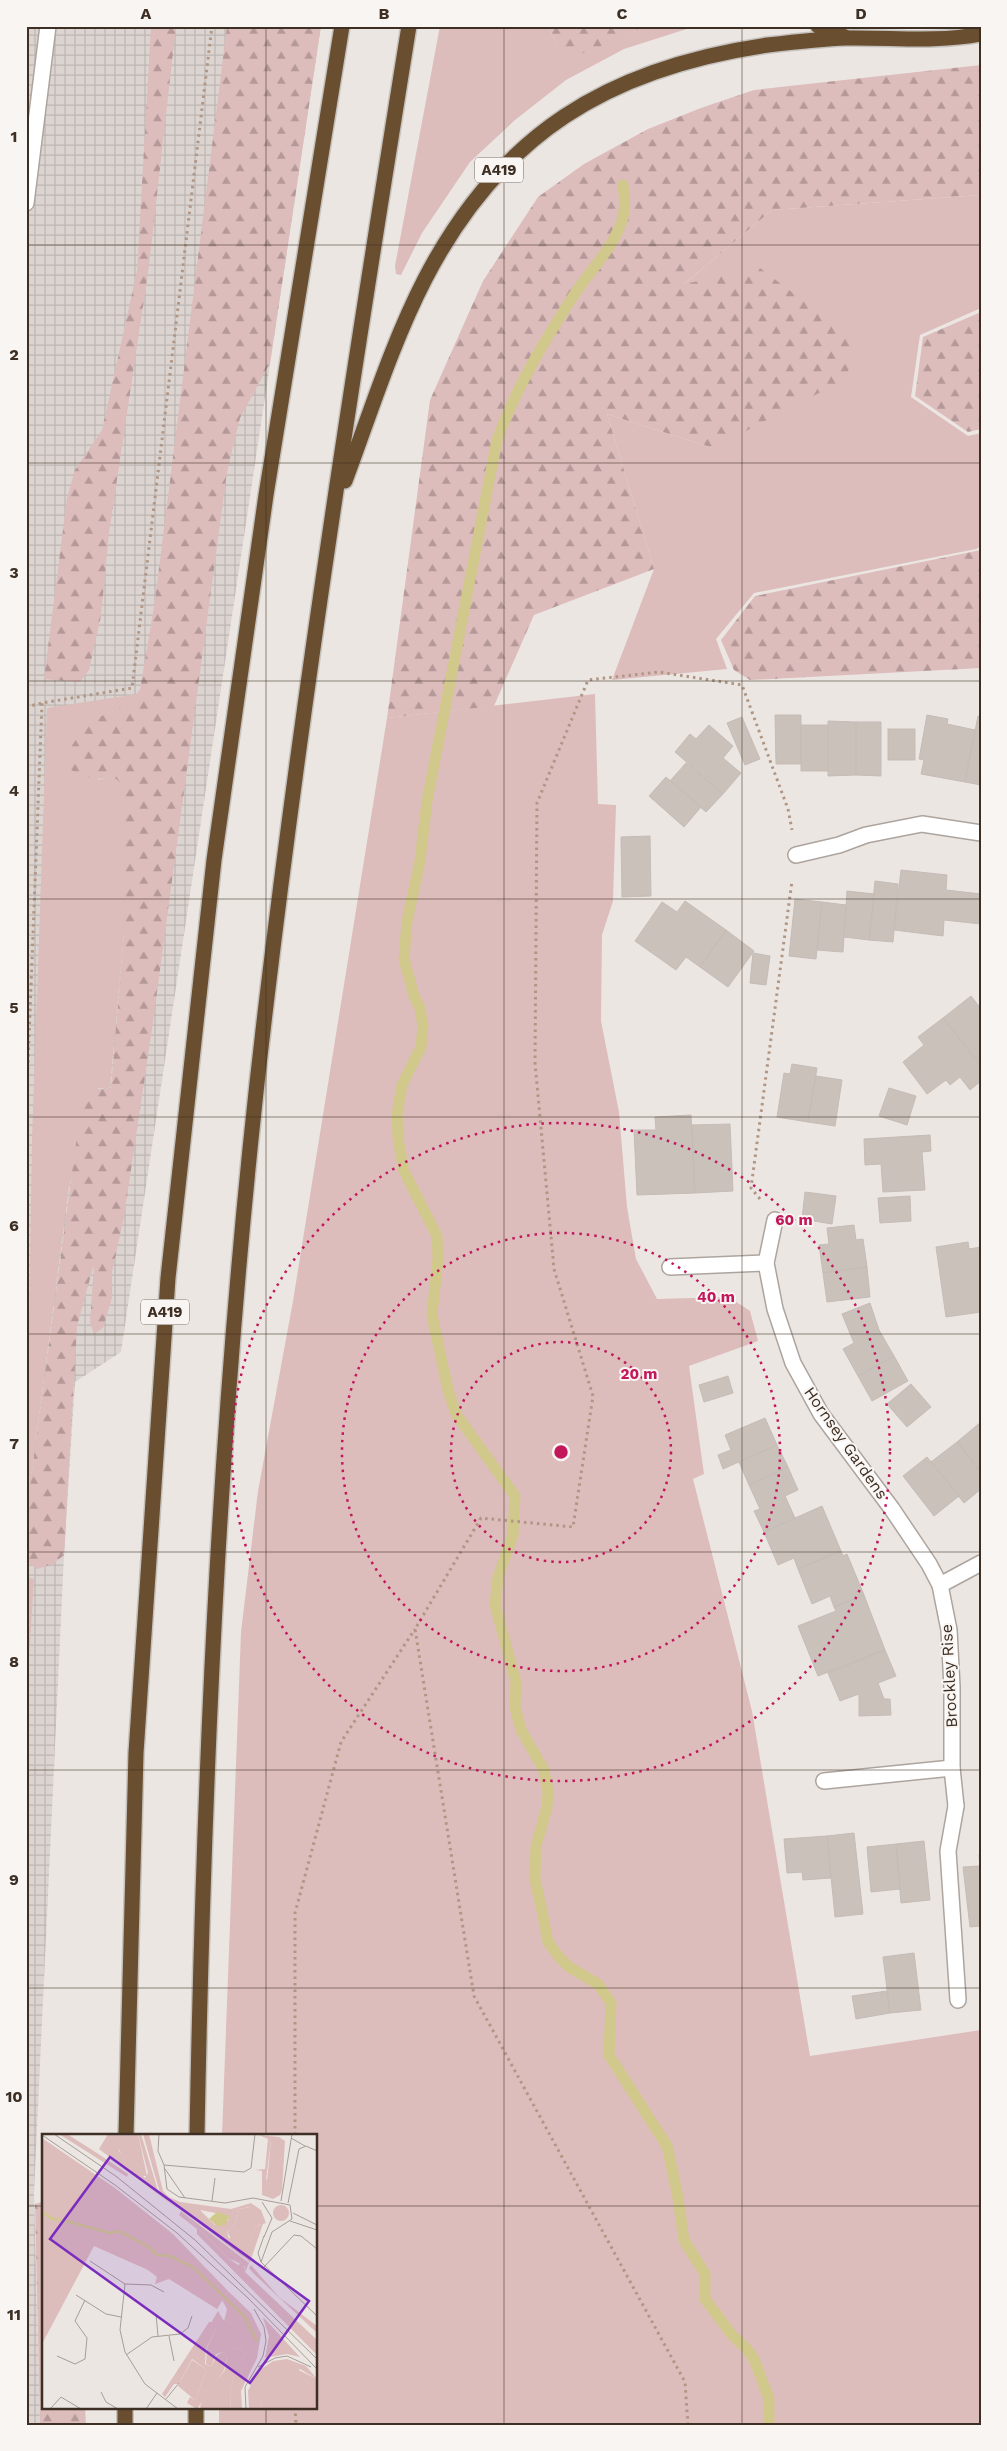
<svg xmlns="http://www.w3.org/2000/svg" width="1007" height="2451" viewBox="0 0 1007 2451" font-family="'Work Sans',sans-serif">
	<defs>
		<pattern id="industrial-grid" width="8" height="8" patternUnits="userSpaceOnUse" patternTransform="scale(1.25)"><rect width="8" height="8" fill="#dcd4d1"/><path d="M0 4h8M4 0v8" fill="none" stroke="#beb6b3"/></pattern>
		<pattern id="forest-firs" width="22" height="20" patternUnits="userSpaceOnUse" patternTransform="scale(1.25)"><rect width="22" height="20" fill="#ddbcbc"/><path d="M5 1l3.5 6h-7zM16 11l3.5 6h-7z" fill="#b49998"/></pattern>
	</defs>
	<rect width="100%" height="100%" fill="#ece6e3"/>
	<path fill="url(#industrial-grid)" d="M26,26H321L121,1352L75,1382L64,1555L34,2193L40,2425H26Z"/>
	<g fill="#ddbcbc">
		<path d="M440,26H548L556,43L631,34L643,26H696L624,49L566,80L515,120L470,162L422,233L401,275L396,274L395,266Z"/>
		<path d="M981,195V308L920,335L911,397L968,436L981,433V546L976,549L754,593L716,639L727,669L612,680L654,569L607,414L713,448L683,285L772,210Z"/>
		<path d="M137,694L125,706L88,722L98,780L114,777L125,787L126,909L110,1088H98L69,1186L26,1515L32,1140L47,708Z"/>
		<path d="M595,694L598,804L616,805L613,901L602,935L601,1021L619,1112L627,1207L636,1259L657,1299L729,1297L750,1311L758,1341L689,1366L704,1474L693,1479L752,1711L810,2056L981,2030V2425H219V2407H316V2135H222L241,1632L258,1491L293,1301L387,718Z"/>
		<path d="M26,1577L34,1579L26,1707Z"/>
	</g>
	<g fill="url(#forest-firs)">
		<path d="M151,26H176L149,266L109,533L101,616L89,670L80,682L44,679L67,498L75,470L102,430L137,271Z"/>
		<path d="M227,26H321L270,363L240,418L227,472L153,1022L124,1217L112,1272V1298L103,1328L94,1334L90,1322L94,1264L77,1327L64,1555L53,1564L37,1569L26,1561V1515L82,1099C90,1089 98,1089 111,1088L126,909L125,787L114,777C96,780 87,779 71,770L66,757L69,750L88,722L125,706L140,690L155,600Z"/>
		<path d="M548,26H643L631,34L571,58L556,43Z"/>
		<path d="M981,65V195L772,210L684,284L760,268L860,344L844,380L713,448L607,414L654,569L534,615L494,706L387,718L430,400L483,281L538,197L584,164L648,129L701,108L754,90Z"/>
		<path d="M981,312V429L968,432L915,396L923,337Z"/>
		<path d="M981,550V668L750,680L734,670L721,640L755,596Z"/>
		<path d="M44,2201V2407H85L86,2425H40L35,2204Z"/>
	</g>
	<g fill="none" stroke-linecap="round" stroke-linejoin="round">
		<path stroke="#d1c98c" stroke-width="11" d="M623,185C625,200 626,212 620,226C610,251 589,272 574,295C544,341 516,388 497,440L427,801L420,861L407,921L404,959L414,996L420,1008L423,1026L421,1047L402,1085L397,1114L398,1139L404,1171L437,1236L438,1259L432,1315L448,1390L456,1414L515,1496L513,1535L498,1577L495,1605L516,1682L515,1707L521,1730L544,1770L548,1791L547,1807L536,1846L535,1880L542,1911L548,1942L559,1957L569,1967L598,1984L611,2003L609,2055L667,2146L677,2192L684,2240L705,2274V2299L732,2335L746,2348L754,2359L769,2399V2425"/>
	</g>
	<g fill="#cac1bb" stroke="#c6bbb5">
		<path d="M775,715H801V764H776Z"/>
		<path d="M927,715L948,719L947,724L975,730L965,782L921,774L924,760L919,759Z"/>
		<path d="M978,716L981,717V785L965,782Z"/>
		<path d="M742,717L760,759L745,765L727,723Z"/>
		<path d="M828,721L856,722V775L828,776Z"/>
		<path d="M856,722H881V776L856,775Z"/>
		<path d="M709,725L733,746L723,758L741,773L723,794L675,752L690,734L696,739Z"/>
		<rect x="801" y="725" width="27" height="46"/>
		<rect x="888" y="729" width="27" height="31"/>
		<path d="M686,763L723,794L706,812L670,781Z"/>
		<path d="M666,777L701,807L684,827L649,796Z"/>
		<path d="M650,836L651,896L622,897L621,837Z"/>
		<path d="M901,870L947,875L946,890L981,894V924L944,920L943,936L894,930Z"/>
		<path d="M875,881L898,884L893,942L869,940Z"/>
		<path d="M847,891L874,894L869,940L844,937Z"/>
		<path d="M795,899L822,902L816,959L789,956Z"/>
		<path d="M685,901L726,930L700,967L686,957L676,970L635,941L662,902L677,912Z"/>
		<path d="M822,902L846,905L843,952L817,950Z"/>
		<path d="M726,930L754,951L728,987L700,967Z"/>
		<path d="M753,953L770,956L766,985L750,983Z"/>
		<path d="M971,996L981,1009V1066L943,1018Z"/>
		<path d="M943,1018L981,1066V1081L970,1090L960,1077L950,1085L946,1080L927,1094L903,1062L924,1045L918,1037Z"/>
		<path d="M792,1064L817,1068L808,1122L777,1117L784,1073L790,1074Z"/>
		<path d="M816,1076L842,1080L835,1126L808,1122Z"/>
		<path d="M889,1088L916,1096L907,1125L879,1116Z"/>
		<path d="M691,1115L695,1193L637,1195L634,1130H656L655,1117Z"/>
		<path d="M730,1124L733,1191L695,1193L692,1125Z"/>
		<path d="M930,1135L931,1151L922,1152L925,1190L883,1192L881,1164L865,1165L864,1139Z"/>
		<path d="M805,1192L836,1196L832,1224L802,1219Z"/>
		<path d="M910,1196L911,1221L880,1223L878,1198Z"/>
		<path d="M854,1225L856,1240L863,1239L867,1267L823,1273L819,1245L829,1244L827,1228Z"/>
		<path d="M968,1242L969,1249L981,1247V1312L946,1317L936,1247Z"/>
		<path d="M867,1267L870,1297L827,1302L823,1273Z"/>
		<path d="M870,1303L879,1330L894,1356L858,1376L843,1349L854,1343L842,1314Z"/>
		<path d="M894,1356L908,1381L872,1401L858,1376Z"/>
		<path d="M728,1376L733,1393L704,1402L699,1385Z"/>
		<path d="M911,1384L931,1407L907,1427L887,1404Z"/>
		<path d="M765,1418L777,1445L723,1469L718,1455L731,1450L725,1435Z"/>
		<path d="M981,1422V1472L957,1442Z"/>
		<path d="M957,1442L981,1472V1489L964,1503L931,1462Z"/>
		<path d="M777,1445L788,1467L749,1485L739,1462Z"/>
		<path d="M927,1457L959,1496L934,1516L903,1476Z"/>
		<path d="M788,1467L798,1490L785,1496L795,1518L764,1532L754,1511L760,1509L749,1485Z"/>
		<path d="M822,1506L841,1551L798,1569L794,1558L778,1565L764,1532Z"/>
		<path d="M841,1551L843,1556L847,1554L864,1595L834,1607L830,1596L812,1604L798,1569Z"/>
		<path d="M864,1595L885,1650L818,1676L798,1626L836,1611L834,1607Z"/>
		<path d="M885,1650L896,1676L878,1683L884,1699H890L891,1715L859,1716V1694L840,1701L828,1673Z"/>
		<path d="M854,1833L863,1914L835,1917L827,1836Z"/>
		<path d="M827,1836L831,1878L803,1880L802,1872L787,1873L784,1839Z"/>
		<path d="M924,1841L930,1900L901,1903L896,1844Z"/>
		<path d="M896,1844L900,1889L871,1892L867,1847Z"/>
		<path d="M981,1854V1926L970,1927L963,1867L980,1866L979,1855Z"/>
		<path d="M914,1953L921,2010L890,2013L883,1957Z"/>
		<path d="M887,1991L890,2013L856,2019L852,1996Z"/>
	</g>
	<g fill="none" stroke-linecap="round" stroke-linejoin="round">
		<g stroke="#ada49e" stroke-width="18">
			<g id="lane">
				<path d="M26,203L48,26"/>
				<path d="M956,1806L948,1851L958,2000"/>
			</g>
		</g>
		<g stroke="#ada49e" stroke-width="18">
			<g id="street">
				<path d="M796,855L839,845L866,835L922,824L981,833"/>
				<path d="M775,1220L766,1263L775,1309L793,1363L821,1414L892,1509L929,1564L940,1585L949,1630L952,1687V1768L956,1806"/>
				<path d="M670,1267L766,1263"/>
				<path d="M940,1585L981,1563"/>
				<path d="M824,1781L952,1768"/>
			</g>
		</g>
		<g stroke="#c5c1bd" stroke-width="18">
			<g id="highway">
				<path d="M818,26L845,37"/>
				<path d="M345,481C370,414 392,343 425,279C500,134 608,68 768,45C794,42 821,39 846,38C893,37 933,43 981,34"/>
				<path d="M126,2135L136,1753L168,1278L214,860L266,495L342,26"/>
				<path d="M197,2135C204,1755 221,1374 267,997C306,672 357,349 409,26"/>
				<path d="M125,2407V2425"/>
				<path d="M196,2407V2425"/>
			</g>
		</g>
		<g stroke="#b09684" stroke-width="3" stroke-dasharray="2.5 4" stroke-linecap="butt">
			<path d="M26,707L42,703L132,688L212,26"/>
			<path d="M26,1115L42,703"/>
			<path d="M760,1199L751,1188L792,881"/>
			<path d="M295,2135V1913L341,1742L415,1629"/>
			<path d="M295,2407L296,2425"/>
			<path d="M688,2425L685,2382L474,1996L415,1629L481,1518L573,1527L593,1396L554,1269L535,1063L537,803L588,680L659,672L742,685L788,809L792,830"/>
		</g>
		<use href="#lane" stroke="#fff" stroke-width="15"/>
		<use href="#street" stroke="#fff" stroke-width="15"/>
		<use href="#highway" stroke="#694e2f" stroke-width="15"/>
	</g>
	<path fill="none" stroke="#3d2f23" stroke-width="1" stroke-opacity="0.55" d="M266,26V2135M504,26V2425M742,26V2425M26,245H981M26,463H981M26,681H981M26,899H981M26,1117H981M26,1334H981M26,1552H981M26,1770H981M26,1988H981M26,2206H44M316,2206H981M266,2407V2425"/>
	<g fill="none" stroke="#c2185b" stroke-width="2.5" stroke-dasharray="2.5 5">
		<circle cx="561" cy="1452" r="110"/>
		<circle cx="561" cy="1452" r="219"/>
		<circle cx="561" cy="1452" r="329"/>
	</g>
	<g text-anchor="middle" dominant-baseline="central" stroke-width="4" stroke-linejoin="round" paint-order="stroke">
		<g fill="#f9f5f3" stroke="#756a61" stroke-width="1">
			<rect x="475" y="157.5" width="48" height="25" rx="4"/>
			<rect x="141" y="1299.5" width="48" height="25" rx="4"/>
		</g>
		<g font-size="15" font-weight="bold" fill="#3d2f23">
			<text x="499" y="170">A419</text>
			<text x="165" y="1312">A419</text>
		</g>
		<g font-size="16" fill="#3d2f23" stroke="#f9f5f3">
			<text transform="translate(846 1443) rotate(55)">Hornsey Gardens</text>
			<text transform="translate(949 1676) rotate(-93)">Brockley Rise</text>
		</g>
	</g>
	<g transform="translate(42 2134)">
		<rect width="275" height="275" fill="#ece6e3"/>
		<path d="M66,0H74L77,17L103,44L106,39L96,0H99L117,60L137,76L57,15ZM101,0H107L121,57L127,63L138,68L189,75L209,69L219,76L224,89L221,90L208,128L118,59ZM207,73L187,105L185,98L194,88L197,75ZM158,76L184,81L187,86L173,91ZM219,90L208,125L206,126L202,123L214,93ZM217,1L237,3L243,7L240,56L238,61L231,65L220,61V37L213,36L223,35L226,5ZM229,6H240V22L238,30L224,46ZM0,4L73,54L131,100L186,157L175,175L127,145L113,150L115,143L106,136L52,112L0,210ZM231 79a8 8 0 1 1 16 0a8 8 0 1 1-16 0ZM140,78L207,129L203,138V132L186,124ZM176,177L182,187L198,192L188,217L200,213L204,206V218L193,237L188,259L189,275H161L158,273L163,260L183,236L185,223L181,218L174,220L169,233L164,230L165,214L174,194L170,187ZM221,184H222L258,223L245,220L223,224L227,202ZM245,225L264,232L275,245L258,235L218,268L220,275H207L206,257L215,238L231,227ZM150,226L165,236L153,266L136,252Z" fill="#ddbcbc" fill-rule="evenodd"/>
		<path d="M17,0H25L55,19L86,40L85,43ZM74,0H96L105,42H100L81,23L74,10ZM229,6H240V22L236,46L225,48ZM209,73L200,104L194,112L185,98L194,88L197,75ZM139,77L186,124L196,131L202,128L203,138L275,206V221L155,100V95L137,81ZM220,90L208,125L206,126L202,122L214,93ZM209,131L237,163L275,192V199L211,139L207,134ZM186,157L209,179L219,200L215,224L199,257L200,275H189L188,259L193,236L204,218V208L200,213L188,217L186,214L188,199L197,192L182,187L185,175L180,166ZM167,188H172L174,194L164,215L163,230L169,233L175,221L181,218L185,223L182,236L155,275L145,269L148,263L153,266L165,236L150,225L137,250H132L123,263L120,260ZM229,210L243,214L244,218L228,221ZM248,232L275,245V275H220L216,261L218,249L228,238Z" fill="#ddbcbc"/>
		<path d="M175,78L188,82L183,91L175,92L167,85Z" fill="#d1c98c"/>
		<path fill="none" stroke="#d1c98c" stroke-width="2.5" d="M0,78L9,84L31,89L68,99L77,97L107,113L115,121L128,122L151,133L202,182L215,207"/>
		<path fill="none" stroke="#a69d96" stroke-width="1" d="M12,0L75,43L153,106L275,225M117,0L116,17L122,31L202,38L209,34L213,0M0,1L73,51L135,99L206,164L275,235M249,4L263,12M122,31L125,55L137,63L183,69L211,64L248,71L250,85L230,98L219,128M123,35L143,64M170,67L173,44M239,67L250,0M220,68L230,84L222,103M246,69L257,15L264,12L275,17M251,79L275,91M248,87L275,96M222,102L216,119L219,128L275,182M48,127L83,150L109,151L122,158M222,133L252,101L259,102L275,115M83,150L78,196L83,218L103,250L136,275M34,161L64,180L79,183M114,180L116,202M127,202L132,227M84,221L110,203L138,200L146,194L150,182M15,222L33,230L43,225L45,204L33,187L43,166M216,233L233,224L245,222L269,233M59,258L64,268L76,275M124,265L137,249M8,275L19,263L39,275M104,275L115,259M204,275L203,253L221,222L224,207L222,193L212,175"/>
		<path fill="#7b2cbf" fill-opacity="0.15" stroke="#7b2cbf" stroke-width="2.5" d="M68,23L267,167L208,249L8,105Z"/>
		<rect width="275" height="275" fill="none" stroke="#3d2f23" stroke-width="2.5"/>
	</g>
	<circle cx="561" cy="1452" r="8" fill="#c2185b" stroke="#f9f5f3" stroke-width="2.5"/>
	<g font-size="15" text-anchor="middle" font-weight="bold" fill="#c2185b" stroke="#f9f5f3" stroke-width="4" stroke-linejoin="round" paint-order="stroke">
		<text x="794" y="1225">60 m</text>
		<text x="716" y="1302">40 m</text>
		<text x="639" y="1379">20 m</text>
	</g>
	<rect width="1007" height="2451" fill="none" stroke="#f9f5f3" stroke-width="55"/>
	<rect x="28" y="28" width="952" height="2396" fill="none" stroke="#3d2f23" stroke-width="2"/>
	<g font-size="16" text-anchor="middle" font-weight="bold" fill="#3d2f23">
		<text x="146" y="19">A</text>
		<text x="384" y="19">B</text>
		<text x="622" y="19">C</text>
		<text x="861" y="19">D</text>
		<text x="14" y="142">1</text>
		<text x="14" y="360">2</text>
		<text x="14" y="578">3</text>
		<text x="14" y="796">4</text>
		<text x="14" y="1013">5</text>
		<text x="14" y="1231">6</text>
		<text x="14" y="1449">7</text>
		<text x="14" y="1667">8</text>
		<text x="14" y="1885">9</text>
		<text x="14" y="2102">10</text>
		<text x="14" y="2320">11</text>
	</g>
</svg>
